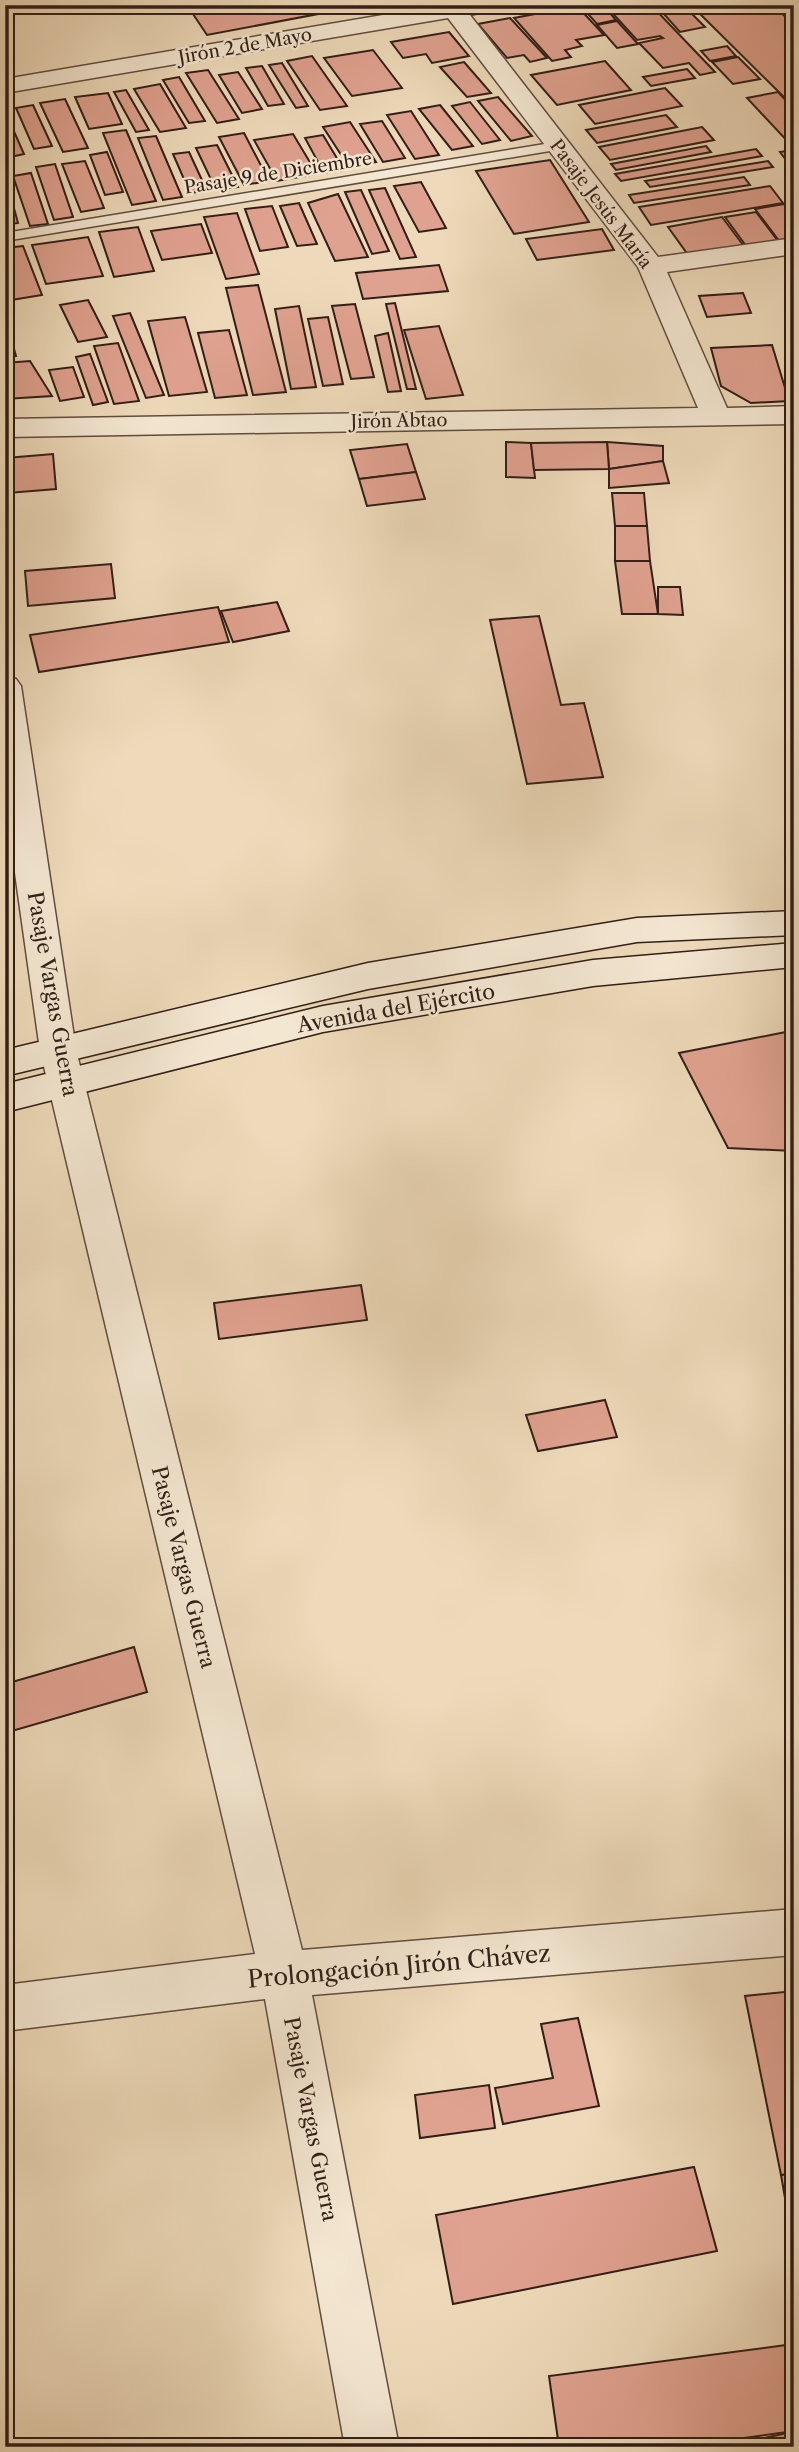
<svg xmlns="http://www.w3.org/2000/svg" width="799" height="2452" viewBox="0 0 799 2452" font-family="'Libre Caslon Text',serif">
	<rect width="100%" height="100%" fill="#eedaba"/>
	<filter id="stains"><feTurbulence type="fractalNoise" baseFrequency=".00286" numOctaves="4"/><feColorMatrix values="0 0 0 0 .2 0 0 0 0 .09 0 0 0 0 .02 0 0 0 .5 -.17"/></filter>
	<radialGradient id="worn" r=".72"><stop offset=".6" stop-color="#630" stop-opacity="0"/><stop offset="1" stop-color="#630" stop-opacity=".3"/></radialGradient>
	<g fill="#e0a290" stroke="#311e16" stroke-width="2">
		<path d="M187,5H329L334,11L207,35Z"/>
		<path d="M580,5H603L616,20L597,24Z"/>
		<path d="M605,5H651L715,72L700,75L689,63L663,68L639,43L663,38L660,36L637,40Z"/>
		<path d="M653,5H682L683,7L659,12Z"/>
		<path d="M691,5H773L794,25V107Z"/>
		<path d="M577,6L604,35L576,40L582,46L565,50L571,57L552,61L514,18Z"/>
		<path d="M686,8L705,27L680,32L662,12Z"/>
		<path d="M510,18L547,58L530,62L524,55L507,58L478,24Z"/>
		<path d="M617,21L638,44L617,48L597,25Z"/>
		<path d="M449,32L469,56L432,63L426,54L403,58L391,42Z"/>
		<path d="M727,46L736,56L710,61L701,51Z"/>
		<path d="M373,50L402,88L352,96L324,58Z"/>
		<path d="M312,56L347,106L320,110L287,61Z"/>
		<path d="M738,57L760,79L733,84L712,62Z"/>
		<path d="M605,61L631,90L557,105L531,75Z"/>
		<path d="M464,62L491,93L467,97L440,67Z"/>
		<path d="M282,63L308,106L296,108L269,65Z"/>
		<path d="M262,66L284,104L268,106L246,68Z"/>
		<path d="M687,69L695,78L651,86L643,77Z"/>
		<path d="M208,70L239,119L217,123L186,73Z"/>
		<path d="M238,72L262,109L242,113L219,75Z"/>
		<path d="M179,77L205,121L189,123L163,80Z"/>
		<path d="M160,84L186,128L160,132L134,89Z"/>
		<path d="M665,88L682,106L595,124L579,105Z"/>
		<path d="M126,90L149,130L136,132L114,92Z"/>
		<path d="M778,92L794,109V143L790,144L747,98Z"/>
		<path d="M108,93L122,124L89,129L75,97Z"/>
		<path d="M498,97L532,136L511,141L478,101Z"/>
		<path d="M65,99L88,148L63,152L40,103Z"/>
		<path d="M470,102L500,140L482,144L452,106Z"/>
		<path d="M33,105L52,146L34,149L16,108Z"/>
		<path d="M440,105L473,146L452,150L419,109Z"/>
		<path d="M5,111L24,154L6,158Z"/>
		<path d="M411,111L439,155L415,159L387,115Z"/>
		<path d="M666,115L677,127L597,143L586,130Z"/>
		<path d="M382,121L405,158L383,162L360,124Z"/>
		<path d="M350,122L376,162L349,167L323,127Z"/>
		<path d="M702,127L714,140L610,160L599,147Z"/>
		<path d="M126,130L156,201L132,205L103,133Z"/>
		<path d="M244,133L269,181L244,185L219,137Z"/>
		<path d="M293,134L317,174L277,181L254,140Z"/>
		<path d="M323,135L344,170L324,173L305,138Z"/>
		<path d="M156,136L182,197L163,200L138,138Z"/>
		<path d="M217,145L238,187L216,190L196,148Z"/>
		<path d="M706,146L711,152L616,170L611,164Z"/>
		<path d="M756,149L762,156L621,181L615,174Z"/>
		<path d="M794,150V167L792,168L780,152Z"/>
		<path d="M107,152L123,192L105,195L90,155Z"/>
		<path d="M189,152L207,191L190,193L173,154Z"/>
		<path d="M550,160L589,222L514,234L476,171Z"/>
		<path d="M85,161L104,208L81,212L62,164Z"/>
		<path d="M768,161L773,167L650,187L645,181Z"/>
		<path d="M55,164L73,217L54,220L36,167Z"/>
		<path d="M31,173L48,224L30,226L13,176Z"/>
		<path d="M744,177L750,185L634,203L629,195Z"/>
		<path d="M5,179H6L18,223L5,225Z"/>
		<path d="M421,182L446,228L419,232L394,186Z"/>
		<path d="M770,186L783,203L651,225L639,207Z"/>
		<path d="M385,188L416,257L400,259L369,190Z"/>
		<path d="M361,190L389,251L372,254L345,192Z"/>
		<path d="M338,194L368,257L335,261L308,203Z"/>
		<path d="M299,203L317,244L297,246L280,206Z"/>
		<path d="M784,204L794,218V244L783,246L755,209Z"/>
		<path d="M272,206L288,247L260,251L245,209Z"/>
		<path d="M756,212L781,245L749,250L725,217Z"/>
		<path d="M237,213L259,274L226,279L204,217Z"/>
		<path d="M722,217L746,249L691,259L668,227Z"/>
		<path d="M201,224L212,253L162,260L151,231Z"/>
		<path d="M138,227L154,271L114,277L99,232Z"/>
		<path d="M602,229L614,250L537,260L526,239Z"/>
		<path d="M88,237L103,276L46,284L32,245Z"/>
		<path d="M23,246L42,295L5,301V248Z"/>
		<path d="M439,265L448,291L363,299L356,273Z"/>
		<path d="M258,285L286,392L253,395L226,288Z"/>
		<path d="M743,293L751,313L707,317L699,296Z"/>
		<path d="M88,300L107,337L78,342L60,305Z"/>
		<path d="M395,303L416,389H407L386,304Z"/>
		<path d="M355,304L374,377L351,379L332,306Z"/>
		<path d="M299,306L316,387L291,389L275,309Z"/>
		<path d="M130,313L164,395L146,398L113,316Z"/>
		<path d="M5,316L16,356L5,358Z"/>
		<path d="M185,317L207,392L169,396L148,321Z"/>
		<path d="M328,317L343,384L323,386L308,319Z"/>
		<path d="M439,326L463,395L426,399L404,330Z"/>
		<path d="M229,330L247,395L215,398L198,333Z"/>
		<path d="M388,333L401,391L388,392L375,336Z"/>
		<path d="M118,343L139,401L114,404L94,346Z"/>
		<path d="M772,345L789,401L751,403L721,386L711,348Z"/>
		<path d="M90,354L108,402L93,405L76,357Z"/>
		<path d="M30,361L52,396L5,399V363Z"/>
		<path d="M73,367L84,397L60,401L49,370Z"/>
		<path d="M506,442L531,443L535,478L506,477Z"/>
		<path d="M607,442L663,446V461L609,469Z"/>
		<path d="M607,442L609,469L534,470L531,443Z"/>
		<path d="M407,444L416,472L359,479L350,450Z"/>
		<path d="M53,454L56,489L8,493L6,458Z"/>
		<path d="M663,461L669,483L609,488V469Z"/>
		<path d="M416,472L425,499L367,506L359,479Z"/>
		<path d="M612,493H644L647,526H615Z"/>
		<path d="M615,526H647L650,561H615Z"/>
		<path d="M615,561H650L658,614H622Z"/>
		<path d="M111,564L115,598L28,606L25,571Z"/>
		<path d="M658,587H680L683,615L658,614Z"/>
		<path d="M277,602L289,631L233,642L221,611Z"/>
		<path d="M218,607L229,642L39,672L30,635Z"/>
		<path d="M539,616L561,705L584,703L603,777L527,784L490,620Z"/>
		<path d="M5,986L12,1031L5,1032Z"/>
		<path d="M786,1032L794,1052V1151L728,1148L679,1053Z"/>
		<path d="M361,1285L367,1320L219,1339L214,1303Z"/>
		<path d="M605,1400L617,1437L538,1451L526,1415Z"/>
		<path d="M134,1647L147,1692L5,1733V1684Z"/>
		<path d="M794,1991V2174L781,2175L745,1996Z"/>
		<path d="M578,2018L599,2106L503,2124L495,2088L553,2078L541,2024Z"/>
		<path d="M489,2085L495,2128L420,2138L415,2095Z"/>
		<path d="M694,2167L717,2251L453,2304L436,2215Z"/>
		<path d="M794,2174V2250L781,2175Z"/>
		<path d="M794,2344V2431L678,2447H559L549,2376Z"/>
		<path d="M787,2433L790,2447H766L764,2438Z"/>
	</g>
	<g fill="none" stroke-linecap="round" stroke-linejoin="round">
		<g stroke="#604d3f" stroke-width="3">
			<path id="service" d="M557,142L564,146L562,149L5,241V233Z"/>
		</g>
		<g stroke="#604d3f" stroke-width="3">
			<g id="minor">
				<path d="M442,5H497L493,10L470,15L658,257L794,238V254L667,272L727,408L794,406V424L5,437V419L698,408L638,267L448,18L5,93V79Z"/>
				<path d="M5,676L16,679L21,686L76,1050L302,1950L794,1909V1955L312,1995L399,2447H345L265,1999L5,2031V1985L255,1954L40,1050L5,802Z"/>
			</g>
		</g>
		<g stroke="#311e16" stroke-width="3">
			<g id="secondary">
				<path d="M794,911V935L637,942L368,989L5,1076V1050L368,963L637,918Z"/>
				<path d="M794,943V967L593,986L323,1032L5,1112V1084L323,1006L593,960Z"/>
			</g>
		</g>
		<use href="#service" fill="#f4e7d2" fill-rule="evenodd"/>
		<use href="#minor" fill="#f4e7d2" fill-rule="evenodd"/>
		<use href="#secondary" fill="#f4e7d2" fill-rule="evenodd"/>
	</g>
	<g text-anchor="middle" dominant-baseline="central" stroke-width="5" stroke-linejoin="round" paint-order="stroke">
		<g font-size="18" fill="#311e16" stroke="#f4e7d2">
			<text transform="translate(245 46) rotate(-10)">Jirón 2 de Mayo</text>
			<text transform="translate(278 173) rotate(-9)">Pasaje 9 de Diciembre</text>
			<text transform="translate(601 204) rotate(53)">Pasaje Jesús María</text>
			<text transform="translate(399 421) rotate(-1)">Jirón Abtao</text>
		</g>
		<g font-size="21" fill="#311e16" stroke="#f4e7d2">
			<text transform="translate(53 994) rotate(80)">Pasaje Vargas Guerra</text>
			<text transform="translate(396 1008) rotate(-10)">Avenida del Ejército</text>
			<text transform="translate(184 1567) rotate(76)">Pasaje Vargas Guerra</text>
			<text transform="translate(311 2119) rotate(79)">Pasaje Vargas Guerra</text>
		</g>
		<g font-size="24" fill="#311e16" stroke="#f4e7d2">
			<text transform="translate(399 1966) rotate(-5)">Prolongación Jirón Chávez</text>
		</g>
	</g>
	<rect width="799" height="2452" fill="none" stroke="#eedaba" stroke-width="28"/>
	<rect x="7" y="7" width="785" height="2438" fill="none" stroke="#311e16" stroke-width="3.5"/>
	<rect x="14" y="14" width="771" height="2424" fill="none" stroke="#311e16" stroke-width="2"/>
	<rect width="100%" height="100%" filter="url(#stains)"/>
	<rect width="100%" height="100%" fill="url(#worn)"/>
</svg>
